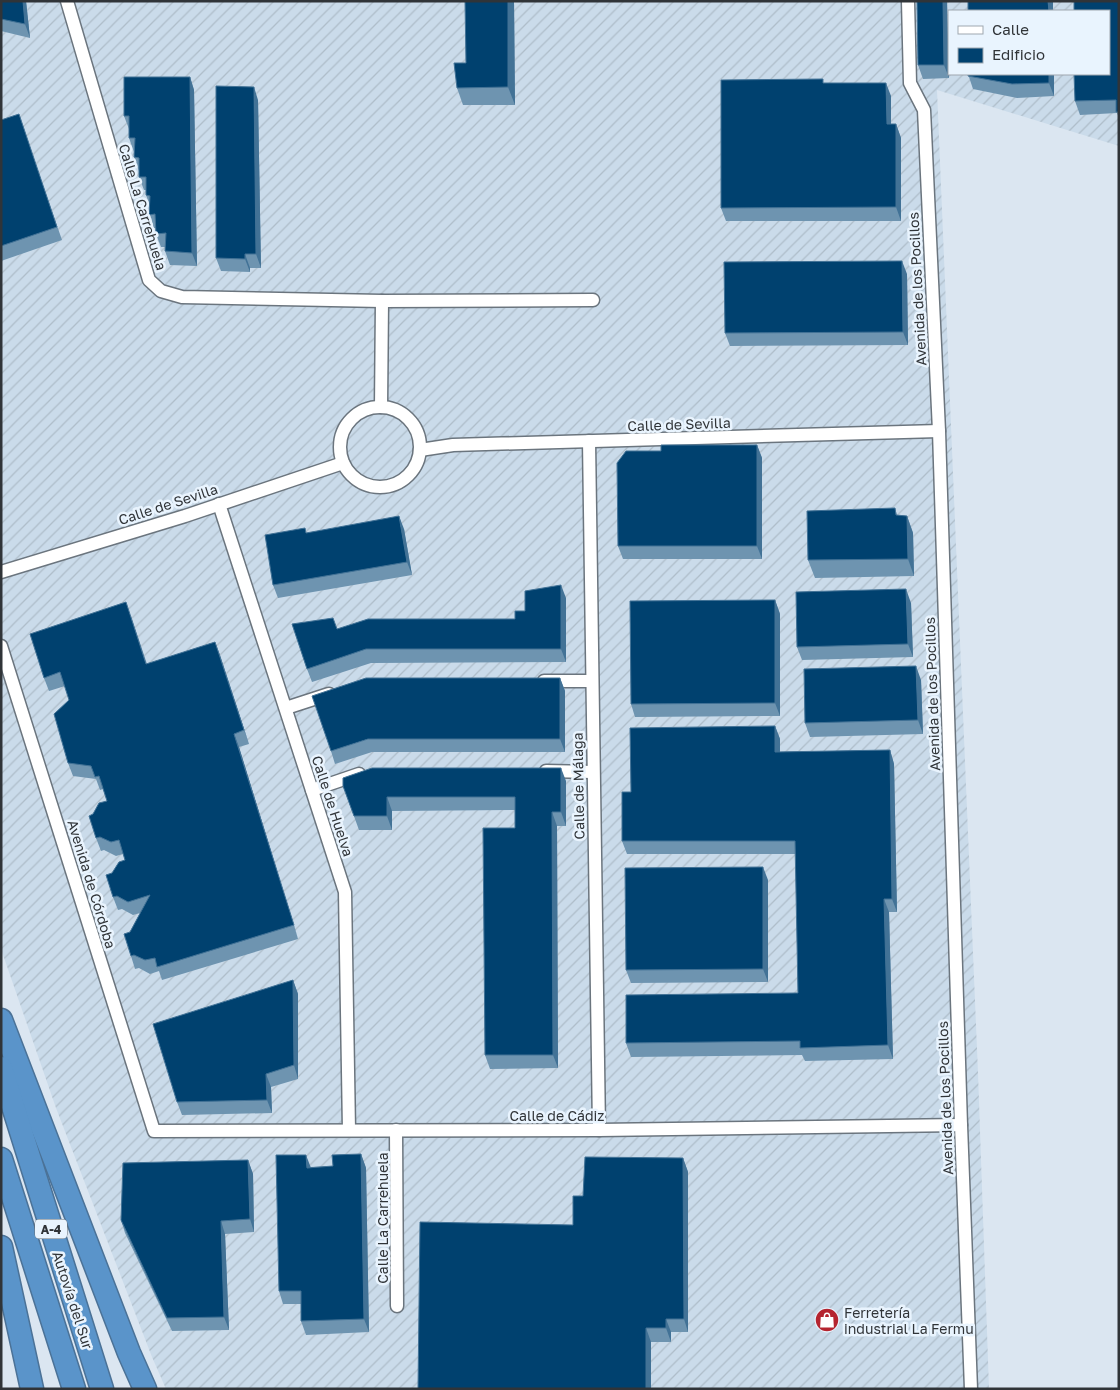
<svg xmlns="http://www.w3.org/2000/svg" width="1120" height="1390" viewBox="0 0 1120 1390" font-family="'Golos Text',sans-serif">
	<defs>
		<pattern id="industrial-furrows" width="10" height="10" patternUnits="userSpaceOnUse" patternTransform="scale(1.25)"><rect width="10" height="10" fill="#cadbea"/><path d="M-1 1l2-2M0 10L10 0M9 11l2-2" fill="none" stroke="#aebdc9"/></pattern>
	</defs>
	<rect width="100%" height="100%" fill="#dbe6f1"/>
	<path fill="url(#industrial-furrows)" fill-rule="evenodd" d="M1,1H1119V146L937,90L978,1073L989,1389H166L152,1357L56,1108L1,949ZM949,11H1109V74H949Z"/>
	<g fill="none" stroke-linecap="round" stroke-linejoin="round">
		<g stroke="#6b757e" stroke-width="15">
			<g id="minor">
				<path d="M67,1L149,280L161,291L182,297L382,301L593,300"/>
				<path d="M908,1L910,83L924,110L939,431L961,1125L971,1389"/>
				<circle cx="380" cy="447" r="40"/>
				<path d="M381,407L382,301"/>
				<path d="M589,441L599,1130"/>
				<path d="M420,450L453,445L939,431"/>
				<path d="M219,504L345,892L349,1130"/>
				<path d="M1,572L185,516L343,463"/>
				<path d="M1,646L154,1131L599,1130L961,1125"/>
				<path d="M544,681H592"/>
				<path d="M286,708L329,694"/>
				<path d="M546,771L593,772"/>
				<path d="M312,790L359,774"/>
				<path d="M396,1130L397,1306"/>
			</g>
		</g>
		<g stroke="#4b7297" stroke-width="25">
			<g id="motorway">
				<path d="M1,1020L129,1353L145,1389"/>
				<path d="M1,1068L102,1389"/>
				<path d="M1,1159L74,1389"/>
				<path d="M1,1247L32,1389"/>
			</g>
		</g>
		<use href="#minor" stroke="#fff" stroke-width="12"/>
		<use href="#motorway" stroke="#5a94ca" stroke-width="22"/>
	</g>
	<g fill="#6e94b0">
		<path d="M1,1H26L30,38L1,31Z"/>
		<path d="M514,1L515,105H463L457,88L466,63Z"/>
		<path d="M947,1L949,78L923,79L918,65Z"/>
		<path d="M1119,1V118L1117,113L1080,115L1075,101Z"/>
		<path d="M968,74H1054V96L1017,98L973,89Z"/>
		<path d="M190,77L194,90L197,266L170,265L165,251V247H161L156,234V228H154L149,215L150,206L146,195V190H144L139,177V171L134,157V152L129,138V129L124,116Z"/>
		<path d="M825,83L891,96V124H896L901,138V221H726L721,208Z"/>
		<path d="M258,100L261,268H250V272L221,271L216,258Z"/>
		<path d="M1,120L23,128L62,240L1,261Z"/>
		<path d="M907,274L908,345L730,346L725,333Z"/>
		<path d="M757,445L762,458V559H623L618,546L661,451Z"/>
		<path d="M895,508L897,515L907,516L913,533L914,576L815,578L808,560Z"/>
		<path d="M404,529L412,575L278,598L273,585L307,533Z"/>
		<path d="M566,598V662L371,663L312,682L307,669L337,629L515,619L525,611Z"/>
		<path d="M775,600L780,614V716L635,717L631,704Z"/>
		<path d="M911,603L913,657L802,660L797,647Z"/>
		<path d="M131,616L147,664L215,642L249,744L239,747L298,939L162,980L159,971L150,974L139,968L135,969L131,956L130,932L140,913L133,915L122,909L118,910L113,897L112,873L125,860L123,854L116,856L104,850L101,851L96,838L93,814L107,801L103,789L100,790L96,779L73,776L68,763L69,700L65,686L49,691L44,678Z"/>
		<path d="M560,678L565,691V752H372L335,764L331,751Z"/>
		<path d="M921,680L923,734L810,737L805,723Z"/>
		<path d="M775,726L780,739V752L890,750L894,764L897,912H889L893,1059L805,1061L802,1055L631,1057L626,1043L798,993L796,854H627L622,841L631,792Z"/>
		<path d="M566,781V826H557L558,1068L490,1069L485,1055L515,828V810L392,811V830H359L343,786Z"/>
		<path d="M768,880V982L631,983L626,970Z"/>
		<path d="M293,980L298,994V1079L271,1087L272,1113L182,1115L177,1102Z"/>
		<path d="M361,1154L366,1168L369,1332L306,1335L301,1321V1304H283L279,1291L310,1167L333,1166Z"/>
		<path d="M683,1158L688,1172V1332H671V1342H651V1389H418L573,1225L583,1196Z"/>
		<path d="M248,1160L253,1174L254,1232L225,1234L229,1330L172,1331L125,1233L121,1220Z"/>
	</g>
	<g fill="#427296">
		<path d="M23,1H26L30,38L25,24Z"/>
		<path d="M508,1H514L515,105L508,87Z"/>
		<path d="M943,1H947L949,78L944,65Z"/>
		<path d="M1048,1H1053V11H1049Z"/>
		<path d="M1049,74H1054V96L1049,83Z"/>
		<path d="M190,77L194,90L197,266L192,253Z"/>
		<path d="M886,83L891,96V138L887,124Z"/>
		<path d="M254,87L258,100L261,268L256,254Z"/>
		<path d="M896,124L901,138V221L896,207Z"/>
		<path d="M245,254L250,268V272L245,259Z"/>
		<path d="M902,261L907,274L908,345L903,332Z"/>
		<path d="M757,445L762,458V559L757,546Z"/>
		<path d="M399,516L404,529L412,575L407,562Z"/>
		<path d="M907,516L913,533L914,576L908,559Z"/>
		<path d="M561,585L566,598V662L561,649Z"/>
		<path d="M906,589L911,603L913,657L908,644Z"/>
		<path d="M775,600L780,614V716L775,703Z"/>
		<path d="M215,642L220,655L249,744L244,730Z"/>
		<path d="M916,666L921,680L923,734L918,720Z"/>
		<path d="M560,678L565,691V752L560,739Z"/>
		<path d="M775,726L780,739V765L775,752Z"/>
		<path d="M234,734L239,747L298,939L294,925Z"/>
		<path d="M890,750L894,764L897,912L892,899Z"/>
		<path d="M561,768L566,781V826L561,812Z"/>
		<path d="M387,797L392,811V830L387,816Z"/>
		<path d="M552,812L557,826L558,1068L553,1055Z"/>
		<path d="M763,867L768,880V982L763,969Z"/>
		<path d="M884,899L889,912L893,1059L888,1045Z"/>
		<path d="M293,980L298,994V1079L294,1065Z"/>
		<path d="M266,1074L271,1087L272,1113L267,1100Z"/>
		<path d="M361,1154L366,1168L369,1332L364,1319Z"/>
		<path d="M306,1155L311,1168H307Z"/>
		<path d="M683,1158L688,1172V1332L684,1319Z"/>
		<path d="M248,1160L253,1174L254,1232L250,1219Z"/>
		<path d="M221,1221L225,1234L229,1330L224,1317Z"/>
		<path d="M666,1319L671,1332V1342L666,1328Z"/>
		<path d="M646,1328L651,1342V1389H646Z"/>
	</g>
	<g fill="#00416f" stroke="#427296">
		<path d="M1,1H23L25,24L1,19Z"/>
		<path d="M465,1H508V87L457,88L454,63H466Z"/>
		<path d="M917,1H943L944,65H918Z"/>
		<path d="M968,1H1048L1049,11H968Z"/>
		<path d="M1074,1H1119V112H1116V100L1075,101L1074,74H1109V11H1074Z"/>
		<path d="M968,74H1049V83L1012,84L968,76Z"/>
		<path d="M124,77H190L192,253L165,251L166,233L156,234L155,214L149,215L150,196L146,195V177H139V158L134,157L135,138H129V116H124Z"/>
		<path d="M823,79V83H886L887,124H896V207L721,208V80Z"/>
		<path d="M216,86L254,87L256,254H245V259L216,258Z"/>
		<path d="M19,114L57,227L1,246V120Z"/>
		<path d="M902,261L903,332L725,333L724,262Z"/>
		<path d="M661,445H757V546H618L617,463L626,451H661Z"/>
		<path d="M895,508L896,515L907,516L908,559L808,560L807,511Z"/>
		<path d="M399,516L407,562L273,585L265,535L305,528L306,533Z"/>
		<path d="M561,585V649H366L307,669L292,624L333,618L337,629L368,619H515V611H525V591Z"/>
		<path d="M906,589L908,644L797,647L796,592Z"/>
		<path d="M775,600V703L631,704L630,601Z"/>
		<path d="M126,602L146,664L215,642L244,730L234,734L294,925L157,967L155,958L145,960L134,955L131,956L124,934L130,932L150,895L128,902L117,896L113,897L106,875L112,873L119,862L125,860L119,840L111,842L100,837L96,838L89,816L93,814L99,803L107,801L99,776L95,777L91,766L68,763L54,714L69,700L60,672L44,678L30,634Z"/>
		<path d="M916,666L918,720L805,723L804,669Z"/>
		<path d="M366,678H560V739H368L331,751L312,696Z"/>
		<path d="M775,726V752L890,750L892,899H884L888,1045L800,1048V1041L626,1043V995L798,993L795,841H622V792H631L630,728Z"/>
		<path d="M372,768H561V812H552L553,1055H485L483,828H515V797H387V816H354L343,786V778Z"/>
		<path d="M763,867V969L626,970L625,868Z"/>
		<path d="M293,980L294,1065L266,1074L267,1100L177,1102L153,1024Z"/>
		<path d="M361,1154L364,1319L301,1321V1291H279L276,1155H306L307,1168L333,1166L332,1155Z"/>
		<path d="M585,1157L683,1158L684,1319H666V1328H646V1389H418L420,1222L573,1225V1196H583Z"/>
		<path d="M248,1160L250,1219L221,1221L224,1317L167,1318L121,1220L123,1163Z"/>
	</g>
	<defs>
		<g id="shop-disc" transform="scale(1.25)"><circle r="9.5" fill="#b5242f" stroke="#e9f4fe"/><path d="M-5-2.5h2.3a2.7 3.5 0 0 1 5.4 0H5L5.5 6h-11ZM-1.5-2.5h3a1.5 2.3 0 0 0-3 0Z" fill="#fff"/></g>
	</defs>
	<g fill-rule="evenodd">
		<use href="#shop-disc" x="827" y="1320"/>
	</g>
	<g text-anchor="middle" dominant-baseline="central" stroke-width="5" stroke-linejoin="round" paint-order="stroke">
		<rect fill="#e9f4fe" stroke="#686e73" stroke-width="1" x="35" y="1219.5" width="32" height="19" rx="4"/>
		<g font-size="12" font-weight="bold" fill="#303438">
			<text x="51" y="1229">A-4</text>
		</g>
		<g font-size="14" fill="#303438" stroke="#e9f4fe">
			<text transform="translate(143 207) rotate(73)">Calle La Carrehuela</text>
			<text transform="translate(917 289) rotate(-93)">Avenida de los Pocillos</text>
			<text transform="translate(679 424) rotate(-2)">Calle de Sevilla</text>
			<text transform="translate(168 504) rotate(-18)">Calle de Sevilla</text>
			<text transform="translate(932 694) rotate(-92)">Avenida de los Pocillos</text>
			<text transform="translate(578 786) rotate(-91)">Calle de Málaga</text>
			<text transform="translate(333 806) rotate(72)">Calle de Huelva</text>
			<text transform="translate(92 884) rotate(73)">Avenida de Córdoba</text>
			<text transform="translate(945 1098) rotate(-92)">Avenida de los Pocillos</text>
			<text x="557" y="1115">Calle de Cádiz</text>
			<text transform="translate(382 1218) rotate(-90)">Calle La Carrehuela</text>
			<text transform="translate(73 1300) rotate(72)">Autovía del Sur</text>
		</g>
		<g font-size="14" fill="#303438" stroke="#e9f4fe" text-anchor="start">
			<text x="844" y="1312">Ferretería<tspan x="844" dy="16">industrial La Fermu</tspan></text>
		</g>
	</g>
	<rect width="1120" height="1390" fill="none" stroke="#303438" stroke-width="5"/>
	<rect x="948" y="10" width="162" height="65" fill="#e9f4fe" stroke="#9fa7af"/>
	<rect x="958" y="26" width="25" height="8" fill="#ffffff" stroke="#9fa7af"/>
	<text x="992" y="35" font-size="15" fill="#303438">Calle</text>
	<rect x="958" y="48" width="25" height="15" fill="#00416f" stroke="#9fa7af"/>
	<text x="992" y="60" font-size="15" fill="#303438">Edificio</text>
</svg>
